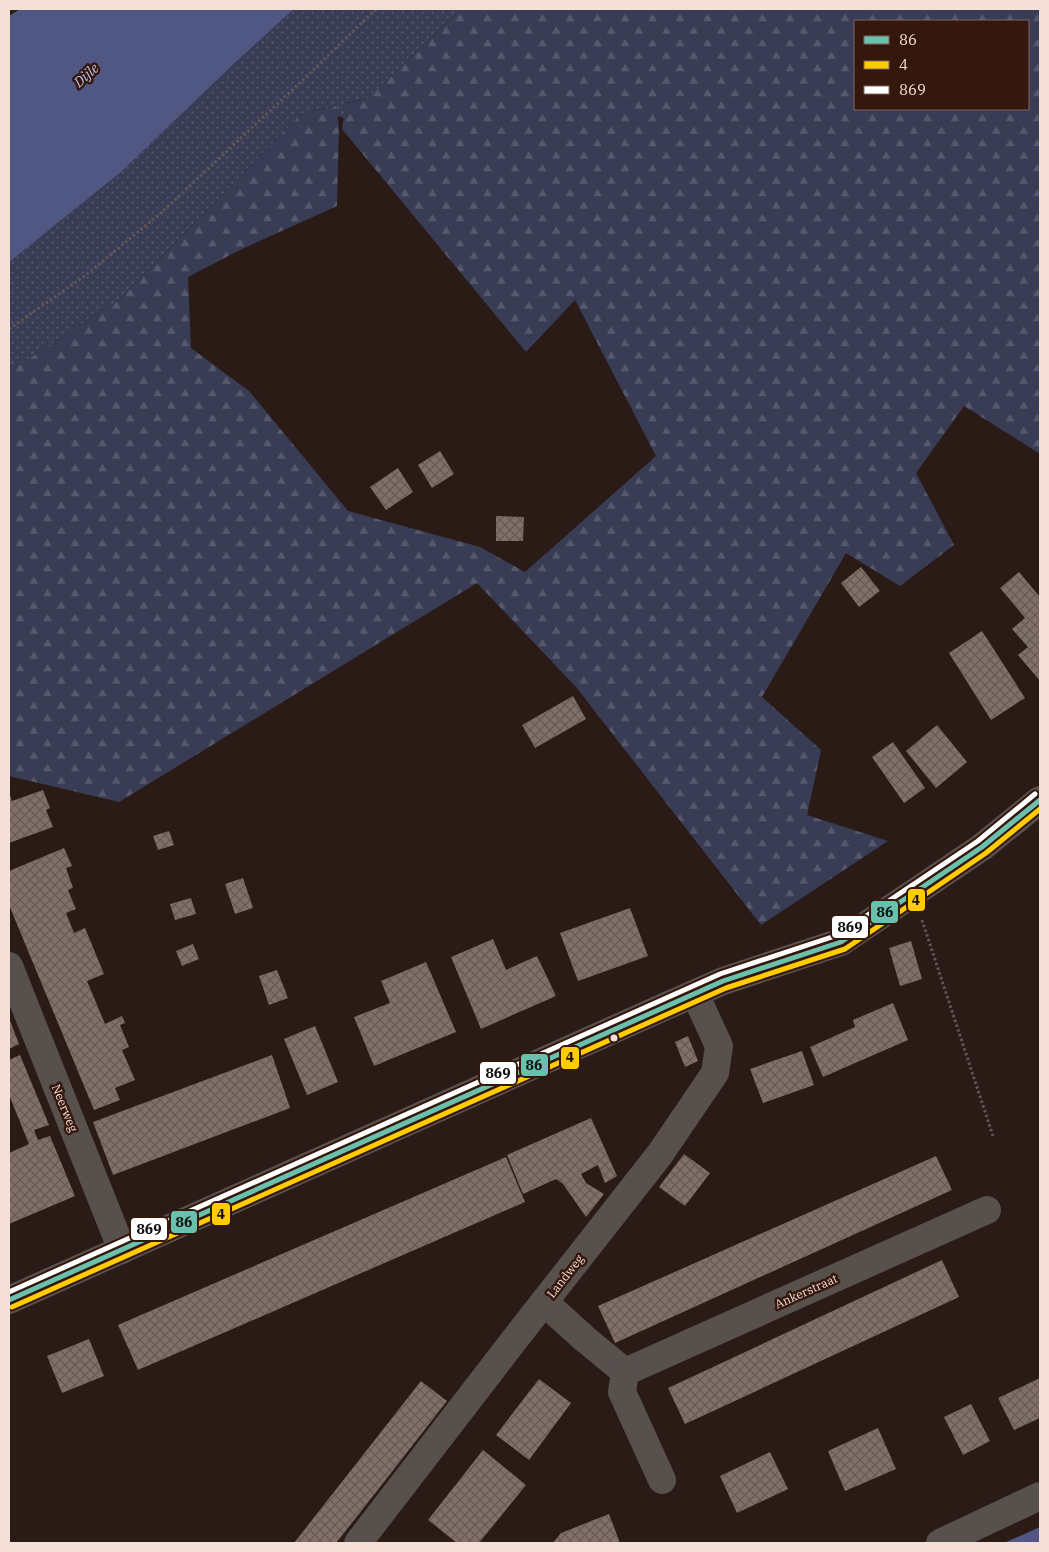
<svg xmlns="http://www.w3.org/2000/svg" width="1049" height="1552" viewBox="0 0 1049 1552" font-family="'IBM Plex Serif',serif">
	<defs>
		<pattern id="grass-dots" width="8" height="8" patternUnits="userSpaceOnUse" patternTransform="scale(1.25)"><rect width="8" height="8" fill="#393c55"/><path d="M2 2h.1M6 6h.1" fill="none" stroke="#56586d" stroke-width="1.8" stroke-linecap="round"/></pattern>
		<pattern id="forest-firs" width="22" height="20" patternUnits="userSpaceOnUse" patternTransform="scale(1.25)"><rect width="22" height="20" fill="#393c55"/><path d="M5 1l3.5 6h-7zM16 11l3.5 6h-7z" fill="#56586d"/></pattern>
		<pattern id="building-cross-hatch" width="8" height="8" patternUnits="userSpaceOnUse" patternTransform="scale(1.25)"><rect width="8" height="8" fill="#816f68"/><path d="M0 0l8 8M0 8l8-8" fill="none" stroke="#685b56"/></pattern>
	</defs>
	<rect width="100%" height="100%" fill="#2b1b16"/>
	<path fill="url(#grass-dots)" d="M294,9H461L367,99L346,103L344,118L337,116L336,106L301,114L120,299L9,372V259L45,233L120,173L236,62Z"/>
	<path fill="url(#forest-firs)" fill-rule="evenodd" d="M461,9H1040V454L964,406L916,473L954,545L900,586L846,553L762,697L821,750L807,815L888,841L761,925L576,687L477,583L119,802L9,776V372L120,299L301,114L336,106L339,127L337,206L242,249L188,277L191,348L249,391L348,511L480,547L525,572L656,456L575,300L526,352L342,129L346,103L367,99ZM855,21H1028V109H855Z"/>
	<g fill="#505782">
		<path d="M20,9H294L237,61L120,173L9,262V16Z"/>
		<path d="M1040,1527V1543H1004Z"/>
	</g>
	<g fill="url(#building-cross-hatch)">
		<path d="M440,451L454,474L432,488L418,465Z"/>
		<path d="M398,468L413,492L386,510L370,487Z"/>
		<path d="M496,516L524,517L523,541H496Z"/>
		<path d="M861,567L880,591L859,607L841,583Z"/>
		<path d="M1019,572L1040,597V681L1018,655L1028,647L1012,629L1025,618L1000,588Z"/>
		<path d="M982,631L1025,698L991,720L949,653Z"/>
		<path d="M573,696L586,719L535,748L522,725Z"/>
		<path d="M937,725L967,762L936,788L906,751Z"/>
		<path d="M893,742L925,788L904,803L872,757Z"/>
		<path d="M43,790L50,808L46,810L53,827L9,843V792L12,801Z"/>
		<path d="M169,831L174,845L158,850L153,836Z"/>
		<path d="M64,848L72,866L66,868L73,888L68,890L76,909L66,913L74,933L85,928L104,974L87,981L105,1024L122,1016L125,1023L120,1025L129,1047L122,1050L135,1080L115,1088L120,1100L94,1110L9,905V871Z"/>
		<path d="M243,878L253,908L235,914L225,884Z"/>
		<path d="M191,898L196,914L175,920L170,904Z"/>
		<path d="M630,908L648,956L578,981L560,933Z"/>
		<path d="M493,939L506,970L537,956L556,996L481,1029L451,957Z"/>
		<path d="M911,941L922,979L900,986L889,948Z"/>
		<path d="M193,944L199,959L182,966L176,951Z"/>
		<path d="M426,962L456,1032L374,1066L354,1017L390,1003L381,981Z"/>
		<path d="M277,970L288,998L269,1005L259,976Z"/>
		<path d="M893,1003L908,1040L823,1077L810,1047L855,1027L853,1020Z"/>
		<path d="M9,1018L19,1044L9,1049Z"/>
		<path d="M315,1026L338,1082L307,1095L284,1039Z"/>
		<path d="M688,1036L698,1061L685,1067L675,1042Z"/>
		<path d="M802,1051L814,1085L763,1103L750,1069Z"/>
		<path d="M20,1055L49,1125L34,1130L38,1140L50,1136L75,1196L9,1224V1153L29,1144L9,1095V1060Z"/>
		<path d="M272,1055L290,1108L113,1175L93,1122Z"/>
		<path d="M591,1118L617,1176L605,1183L598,1165L581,1174L586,1183L604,1194L586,1217L563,1184L556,1179L523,1194L507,1155Z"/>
		<path d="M684,1154L710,1173L685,1206L659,1187Z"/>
		<path d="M936,1156L952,1190L615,1343L598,1306Z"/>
		<path d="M506,1157L525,1202L138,1370L118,1325Z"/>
		<path d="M942,1260L959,1297L685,1424L668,1388Z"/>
		<path d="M89,1339L104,1376L62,1393L47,1356Z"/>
		<path d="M1040,1378V1418L1014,1430L998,1398Z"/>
		<path d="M539,1379L571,1403L529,1460L496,1435Z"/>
		<path d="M421,1381L447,1401L366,1505L336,1543H294Z"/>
		<path d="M971,1404L990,1441L963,1455L944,1417Z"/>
		<path d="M878,1428L896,1469L845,1491L828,1451Z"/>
		<path d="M483,1450L526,1485L479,1543H457L428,1520Z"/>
		<path d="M770,1452L788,1489L737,1513L720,1476Z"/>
		<path d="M609,1514L620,1543H553L561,1533Z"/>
	</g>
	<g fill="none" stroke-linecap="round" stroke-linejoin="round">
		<g stroke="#605754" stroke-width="3" stroke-dasharray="2.5 2.5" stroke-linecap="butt">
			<path d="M9,329L86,275L162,212L303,80L376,9"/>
			<path d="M922,920L993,1136"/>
		</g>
		<g stroke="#57504d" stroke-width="28">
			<path d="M9,966L122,1250"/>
			<path d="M544,1302L585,1339L625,1372L987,1210"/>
			<path d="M625,1372L622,1392L662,1480"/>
			<path d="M358,1543L515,1339L660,1154L715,1073L719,1046L695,994"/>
			<path d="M940,1543L1040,1496"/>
		</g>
		<path stroke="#59514e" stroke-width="28" d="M9,1300L664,1007L723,981L841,942L982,847L1040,800"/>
		<g stroke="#34170d" stroke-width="9">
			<path id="bus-1" d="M9,1300L723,981L841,942L982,847L1040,800"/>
		</g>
		<g stroke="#34170d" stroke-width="9">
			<path id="bus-2" d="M12,1307L726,988L845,949L986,853L1040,809"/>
		</g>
		<g stroke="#34170d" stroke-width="9">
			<path id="bus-3" d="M9,1292L720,974L838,935L978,841L1035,794"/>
		</g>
		<use href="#bus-1" stroke="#69c0ac" stroke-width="5"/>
		<use href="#bus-2" stroke="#fc0" stroke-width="5"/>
		<use href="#bus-3" stroke="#fff" stroke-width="5"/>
	</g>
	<circle fill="#f4e0d8" stroke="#34170d" stroke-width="2" cx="614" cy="1038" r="4.5"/>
	<g text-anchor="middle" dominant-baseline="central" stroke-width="5" stroke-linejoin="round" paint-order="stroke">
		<g font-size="12" fill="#f4e0d8" stroke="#34170d">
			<text transform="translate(65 1108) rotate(68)">Neerweg</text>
			<text transform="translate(565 1276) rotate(-52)">Landweg</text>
			<text transform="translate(806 1291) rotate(-24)">Ankerstraat</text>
		</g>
		<g font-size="14" font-style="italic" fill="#bcc7f4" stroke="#34170d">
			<text transform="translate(86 75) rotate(-42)">Dijle</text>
		</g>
	</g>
	<g stroke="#34170d" stroke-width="2">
		<rect x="907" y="888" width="19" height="24" rx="5" fill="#fc0"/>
		<rect x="870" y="900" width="29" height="24" rx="5" fill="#69c0ac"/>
		<rect x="831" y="915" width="38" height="24" rx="5" fill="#fff"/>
		<rect x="560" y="1046" width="20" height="24" rx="5" fill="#fc0"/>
		<rect x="520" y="1053" width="29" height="24" rx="5" fill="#69c0ac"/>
		<rect x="479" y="1061" width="38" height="24" rx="5" fill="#fff"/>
		<rect x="211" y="1202" width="20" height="24" rx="5" fill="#fc0"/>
		<rect x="170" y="1210" width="28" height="24" rx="5" fill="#69c0ac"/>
		<rect x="130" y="1217" width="38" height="24" rx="5" fill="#fff"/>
	</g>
	<g font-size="14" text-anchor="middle" font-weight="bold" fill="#111">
		<text x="916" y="905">4</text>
		<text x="885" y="917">86</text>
		<text x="850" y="932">869</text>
		<text x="570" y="1062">4</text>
		<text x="534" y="1070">86</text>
		<text x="498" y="1078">869</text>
		<text x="221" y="1219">4</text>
		<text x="184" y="1227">86</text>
		<text x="149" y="1234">869</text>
	</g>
	<rect width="1049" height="1552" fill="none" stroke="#f4e0d8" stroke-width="20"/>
	<rect x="854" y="20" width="175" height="90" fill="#34170d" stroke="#81675e"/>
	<rect x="864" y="36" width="25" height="8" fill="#69c0ac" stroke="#81675e"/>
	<text x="899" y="45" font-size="15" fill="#f4e0d8">86</text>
	<rect x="864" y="61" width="25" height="8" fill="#ffcc00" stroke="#81675e"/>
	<text x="899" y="70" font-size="15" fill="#f4e0d8">4</text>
	<rect x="864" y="86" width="25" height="8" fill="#ffffff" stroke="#81675e"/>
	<text x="899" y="95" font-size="15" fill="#f4e0d8">869</text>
</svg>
